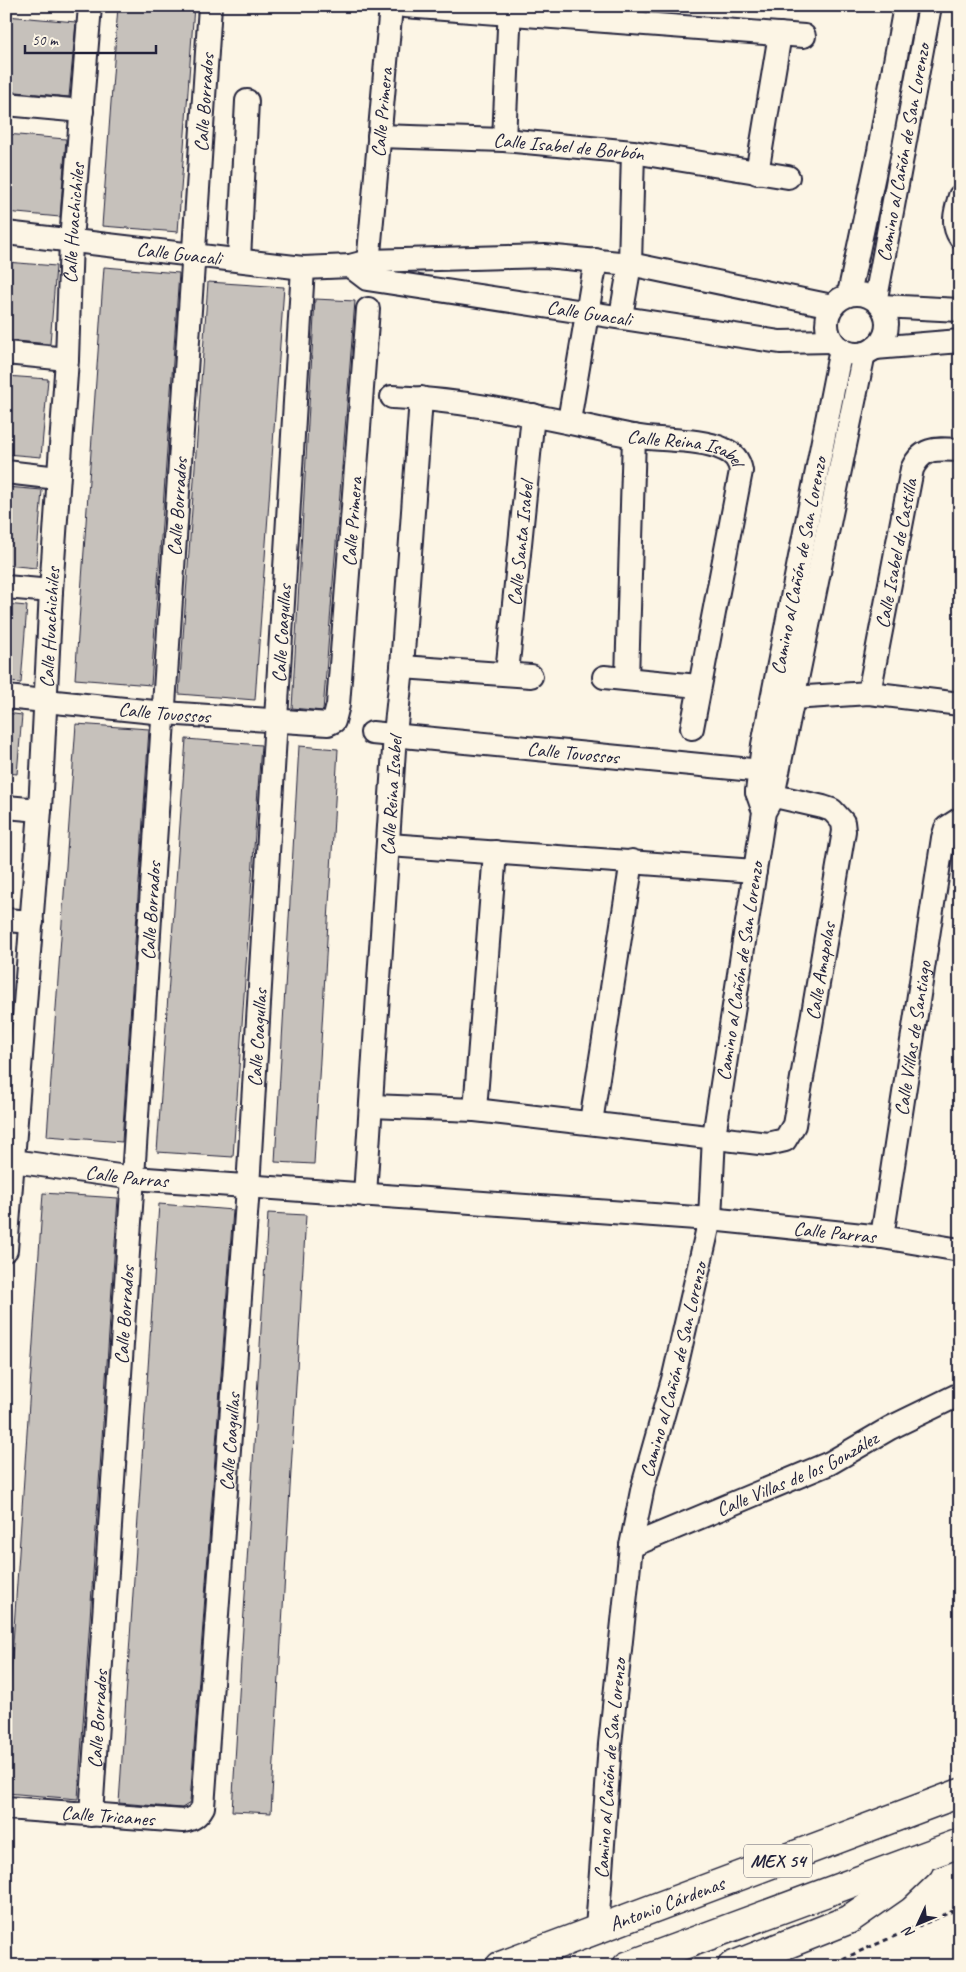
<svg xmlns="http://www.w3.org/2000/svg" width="966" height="1972" viewBox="0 0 966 1972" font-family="Caveat,sans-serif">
	<rect width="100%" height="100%" fill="#fcf5e5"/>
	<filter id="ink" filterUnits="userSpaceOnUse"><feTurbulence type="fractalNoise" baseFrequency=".02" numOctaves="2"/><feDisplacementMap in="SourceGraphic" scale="10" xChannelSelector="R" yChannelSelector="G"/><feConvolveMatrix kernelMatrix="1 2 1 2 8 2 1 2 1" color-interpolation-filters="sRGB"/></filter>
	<g filter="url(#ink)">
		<g fill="#c6c1bb" stroke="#22223b">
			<path d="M118,6H194L178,232L102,226Z"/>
			<path d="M6,16L76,22L69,97L6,91Z"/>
			<path d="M6,134L66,139L60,217L6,212Z"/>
			<path d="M6,262L56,266L50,344L6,340Z"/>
			<path d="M104,267L179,273L151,685L75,679Z"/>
			<path d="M208,282L284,287L255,700L179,694Z"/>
			<path d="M315,299L355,301L323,711L292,708Z"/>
			<path d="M6,376L48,379L41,457L6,454Z"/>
			<path d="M6,487L42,490L36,568L6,565Z"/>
			<path d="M6,604L27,606L21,683L6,682Z"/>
			<path d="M6,713L22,715L17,774L6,773Z"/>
			<path d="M76,724L149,729L122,1142L47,1136Z"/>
			<path d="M186,739L261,745L233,1157L157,1152Z"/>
			<path d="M299,746L338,749L314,1164L275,1162Z"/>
			<path d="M43,1193L118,1198L78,1799L6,1793V1748Z"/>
			<path d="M159,1204L233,1210L190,1803L182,1808L119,1803Z"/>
			<path d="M268,1213L306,1215L271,1813L232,1811Z"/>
		</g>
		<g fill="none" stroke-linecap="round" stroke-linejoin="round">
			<g stroke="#22223b" stroke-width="26">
				<g id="minor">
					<path d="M405,6L804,36"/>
					<path d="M6,104L82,111"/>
					<path id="s1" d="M379,136L504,140L633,152L788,177"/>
					<path d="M504,140L510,6"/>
					<path d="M757,173L780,34"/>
					<path d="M960,196C956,210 951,224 960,237"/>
					<path id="s2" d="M6,233L303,268L350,266L369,261L545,256L630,264L832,306"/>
					<path d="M239,259L247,101"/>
					<path id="s3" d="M350,266L367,279L780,342L832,341"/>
					<path id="s4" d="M367,276L391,6"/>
					<path d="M849,294L879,151L905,6"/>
					<circle cx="857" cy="324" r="30"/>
					<path id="s5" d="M876,298L930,6"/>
					<path d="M882,306L960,310"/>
					<path d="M621,316L630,264L633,152"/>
					<path d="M875,348L960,341"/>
					<path d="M6,353L67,359"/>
					<path id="s6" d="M392,397C474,400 553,420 633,436C659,441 700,438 723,449C734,453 739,460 741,471L692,728"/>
					<path d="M569,421L596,260"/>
					<path d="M6,472L58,478"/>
					<path d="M6,587L51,591"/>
					<path d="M402,667L531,676"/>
					<path id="s7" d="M507,673L533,415"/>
					<path d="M604,677L698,686"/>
					<path d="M627,679L634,436"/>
					<path id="s8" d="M869,693L912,469C923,446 937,449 960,450"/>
					<path id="s9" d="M6,697L164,713L328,724L334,721L338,705L368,309"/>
					<path d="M792,698L869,693L960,704"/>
					<path id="s10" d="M372,733L773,772"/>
					<path id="s11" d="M762,806L757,792L763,745L841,349"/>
					<path d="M6,807L40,810"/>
					<path d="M389,845L755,871"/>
					<path d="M6,920L32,922"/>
					<path id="s12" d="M371,1106L475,1110L768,1144L785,1140L794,1125L844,831L843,822L832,810L823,807L757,792"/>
					<path d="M475,1110L495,852"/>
					<path d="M591,1122L632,861"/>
					<path id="s13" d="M6,1160L133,1178L710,1219L882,1237L960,1250"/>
					<path id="s14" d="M365,1195L395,734L402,667L421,398"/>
					<path id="s15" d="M882,1237L943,838L946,828L960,819"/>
					<path id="s16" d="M6,1250L40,810L51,591L67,359L71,240L90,6"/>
					<path id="s17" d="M631,1546L830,1463L890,1428L960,1394"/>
					<path id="s18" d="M6,1808L183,1821C193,1819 198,1816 203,1807L248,1187L303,268"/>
					<path id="s19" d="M91,1815L210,6"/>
					<path id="s20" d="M597,1929L610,1744L631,1546L643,1486L674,1376L710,1219L714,1136L764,812L773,796L864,353"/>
				</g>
			</g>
			<g stroke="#22223b" stroke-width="31">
				<g id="highway">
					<path id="s21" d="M500,1966L960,1793"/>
					<path d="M627,1966L960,1843"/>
					<path d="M732,1966L848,1920L894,1888L919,1864"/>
				</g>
			</g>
			<path stroke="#22223b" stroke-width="3" stroke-dasharray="5 4" stroke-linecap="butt" d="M826,1966L960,1908"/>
			<use href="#minor" stroke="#fcf5e5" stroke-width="22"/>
			<use href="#highway" stroke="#fcf5e5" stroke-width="28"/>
		</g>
	</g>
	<g text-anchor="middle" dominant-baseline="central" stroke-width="4" stroke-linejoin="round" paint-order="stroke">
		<rect fill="#fcf5e5" stroke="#63616e" stroke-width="1" x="744" y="1844.5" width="68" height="33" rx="4"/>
		<g font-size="19" font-weight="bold" fill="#22223b">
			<text x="778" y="1861">MEX 54</text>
		</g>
		<g font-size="20" fill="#22223b" stroke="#fcf5e5">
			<text stroke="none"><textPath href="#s19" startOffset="1716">Calle Borrados</textPath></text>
			<text stroke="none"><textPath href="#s4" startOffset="164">Calle Primera</textPath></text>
			<text stroke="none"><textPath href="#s1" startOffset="190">Calle Isabel de Borbón</textPath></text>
			<text stroke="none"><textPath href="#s5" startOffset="148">Camino al Cañón de San Lorenzo</textPath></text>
			<text stroke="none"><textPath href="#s16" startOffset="1029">Calle Huachichiles</textPath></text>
			<text stroke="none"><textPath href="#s2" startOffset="174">Calle Guacali</textPath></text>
			<text stroke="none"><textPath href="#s3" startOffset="246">Calle Guacali</textPath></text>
			<text stroke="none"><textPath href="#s6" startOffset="299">Calle Reina Isabel</textPath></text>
			<text stroke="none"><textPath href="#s19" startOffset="1311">Calle Borrados</textPath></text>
			<text stroke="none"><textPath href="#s9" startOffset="530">Calle Primera</textPath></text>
			<text stroke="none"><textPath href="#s7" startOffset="130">Calle Santa Isabel</textPath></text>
			<text stroke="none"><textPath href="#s8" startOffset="142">Calle Isabel de Castilla</textPath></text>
			<text stroke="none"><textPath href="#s11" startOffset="245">Camino al Cañón de San Lorenzo</textPath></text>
			<text stroke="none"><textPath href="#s16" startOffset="624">Calle Huachichiles</textPath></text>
			<text stroke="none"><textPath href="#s18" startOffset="1379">Calle Coagullas</textPath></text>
			<text stroke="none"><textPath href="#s9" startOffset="159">Calle Tovossos</textPath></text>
			<text stroke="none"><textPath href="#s10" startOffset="202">Calle Tovossos</textPath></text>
			<text stroke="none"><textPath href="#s14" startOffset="400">Calle Reina Isabel</textPath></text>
			<text stroke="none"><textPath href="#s19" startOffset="906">Calle Borrados</textPath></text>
			<text stroke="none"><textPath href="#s20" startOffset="971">Camino al Cañón de San Lorenzo</textPath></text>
			<text stroke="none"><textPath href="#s12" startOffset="590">Calle Amapolas</textPath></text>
			<text stroke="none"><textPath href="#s18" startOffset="974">Calle Coagullas</textPath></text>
			<text stroke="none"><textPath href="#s15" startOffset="201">Calle Villas de Santiago</textPath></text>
			<text stroke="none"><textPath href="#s13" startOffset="122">Calle Parras</textPath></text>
			<text stroke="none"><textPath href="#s13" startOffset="832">Calle Parras</textPath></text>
			<text stroke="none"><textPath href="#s19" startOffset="501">Calle Borrados</textPath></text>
			<text stroke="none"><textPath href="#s20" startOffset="566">Camino al Cañón de San Lorenzo</textPath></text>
			<text stroke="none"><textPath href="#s18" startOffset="569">Calle Coagullas</textPath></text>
			<text stroke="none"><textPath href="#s17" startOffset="181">Calle Villas de los González</textPath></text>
			<text stroke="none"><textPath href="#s19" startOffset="96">Calle Borrados</textPath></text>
			<text stroke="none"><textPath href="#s20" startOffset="161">Camino al Cañón de San Lorenzo</textPath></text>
			<text stroke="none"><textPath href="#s18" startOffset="102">Calle Tricanes</textPath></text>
			<text stroke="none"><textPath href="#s21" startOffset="178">Antonio Cárdenas</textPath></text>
		</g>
	</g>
	<rect width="966" height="1972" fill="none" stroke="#fcf5e5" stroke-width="25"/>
	<rect x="12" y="12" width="941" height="1947" fill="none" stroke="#22223b" stroke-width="2" filter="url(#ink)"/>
	<g transform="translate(918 1924) rotate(226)" stroke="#fcf5e5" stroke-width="4" paint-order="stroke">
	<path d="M0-4L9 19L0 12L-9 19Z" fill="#22223b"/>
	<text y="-8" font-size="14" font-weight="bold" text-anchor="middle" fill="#22223b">N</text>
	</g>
	<path d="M25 45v8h131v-8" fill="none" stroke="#22223b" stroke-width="2.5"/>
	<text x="32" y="45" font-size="15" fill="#22223b" stroke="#fcf5e5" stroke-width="4" paint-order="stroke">50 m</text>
</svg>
